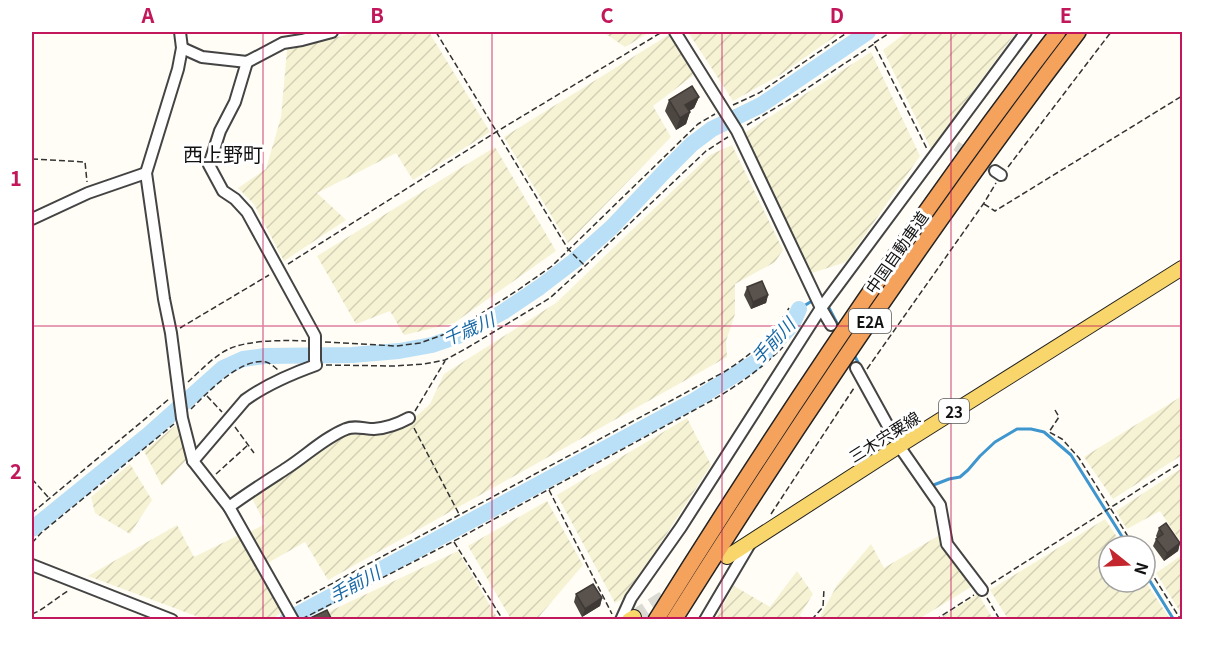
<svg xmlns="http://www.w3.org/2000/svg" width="1214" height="651" viewBox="0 0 1214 651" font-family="Georgia,'Noto Sans JP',serif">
	<defs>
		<pattern id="farmland-furrows" width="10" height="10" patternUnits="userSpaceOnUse" patternTransform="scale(1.5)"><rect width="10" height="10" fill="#f6f3d4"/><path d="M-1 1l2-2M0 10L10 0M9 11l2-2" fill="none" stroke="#d2cfb5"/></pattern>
	</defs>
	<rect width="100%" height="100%" fill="#fffdf5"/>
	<g fill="url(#farmland-furrows)">
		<path d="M357,32H429L490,132L413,180L396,153L317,193L346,220L284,261L254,204L238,188L266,169L281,117L287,50Z"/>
		<path d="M603,32H650L625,47Z"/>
		<path d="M688,32H841L780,75L733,101Z"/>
		<path d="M907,32H1016L931,149L883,50Z"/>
		<path d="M670,34L695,74L653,106L671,137L568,243L504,137Z"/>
		<path d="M871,52L920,156L846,262L812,273L743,134Z"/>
		<path d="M732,145L783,250L775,262L735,284V314L726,341L727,357L328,580L305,542L266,564L248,533L265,524L251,496L303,465L329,443L357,431L380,434L403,428L430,404L444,374L556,303L710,155Z"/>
		<path d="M495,147L556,251L454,323L404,335L390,311L356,324L317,256Z"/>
		<path d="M1182,396V455L1113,499L1084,457Z"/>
		<path d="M687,418L711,465L626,597L615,603L557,495Z"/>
		<path d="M175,426L179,428L188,458L162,486L144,451Z"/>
		<path d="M130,464L152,500L130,534L95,513L91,497Z"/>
		<path d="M1182,468V544L1160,511L1127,529L1116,511Z"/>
		<path d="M547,501L583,565L537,619H511L468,546Z"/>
		<path d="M1105,519L1123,546H1109V582L1145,581L1170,619H1008L990,590Z"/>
		<path d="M177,525L194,557L241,534L284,611L272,619H204L88,576Z"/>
		<path d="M938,536L971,587L919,619L822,620L820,617L837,585L871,544L884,568Z"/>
		<path d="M458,551L498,619L329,620L326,613Z"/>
		<path d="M1182,555V615L1156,573Z"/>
		<path d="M797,571L813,594L800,615L803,619H715L734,586L770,607Z"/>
		<path d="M978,594L993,619H939Z"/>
	</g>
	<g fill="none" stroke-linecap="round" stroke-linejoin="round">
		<g stroke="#3f96cf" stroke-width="3">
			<path d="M828,306L840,329"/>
			<path d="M799,309L812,301L823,297L825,300"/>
			<path d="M853,353L860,366"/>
			<path d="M930,485L931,486L949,479L960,477L968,470L980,456L995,442L1017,429H1031L1044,432L1071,455L1128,546"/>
			<path d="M1145,573L1174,620"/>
		</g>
		<g stroke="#b9e0f7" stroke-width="16">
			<path d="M32,529L148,435L223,368L243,359L265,356L352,355L399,351L432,345L458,336L503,312L540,287L574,261L612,227L665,171L692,144L712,129L761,105L868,32"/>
			<path d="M287,620L695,400L760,359L792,325L799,309"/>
		</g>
		<path stroke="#dbdad3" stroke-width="10" stroke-dasharray="10 5" stroke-linecap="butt" d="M956,146L995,171"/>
		<path stroke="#dbdad3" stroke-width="14" stroke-dasharray="14 7" stroke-linecap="butt" d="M634,617L675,590"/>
		<g stroke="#444" stroke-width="14">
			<g id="minor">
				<path d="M180,32L182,48L178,69L146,173L164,299L171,333L182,418L193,461L229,507L293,620"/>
				<path d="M675,32L737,131L821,308L831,325"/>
				<path d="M182,48L202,57L247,62L283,43L302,40L332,32"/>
				<path d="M995,171L1001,175"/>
				<path d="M32,219L88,193L146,173"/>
				<path d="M856,368L899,446L940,505L947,544L982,590"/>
				<path d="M193,461L245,400C267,384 291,374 316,365L315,361V336L247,212L235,199L223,191L209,165L220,131L235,102L247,62"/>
				<path d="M229,507C248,493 267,481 287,468C307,455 324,438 346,429C355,425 364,429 374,429C387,428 398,424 409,418"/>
				<path d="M32,565L172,620"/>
				<path d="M621,620L631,598L681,527L821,308L1026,32"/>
				<path d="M705,620L751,542"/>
			</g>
		</g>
		<g stroke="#222" stroke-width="16">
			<g id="major">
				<path d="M727,557L899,446L1182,268"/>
				<path d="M629,620L634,617"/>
			</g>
		</g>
		<g stroke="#222" stroke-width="18">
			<g id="highway">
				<path d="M656,620C782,418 914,220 1058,32"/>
				<path d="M674,620C801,418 934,221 1078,32"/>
			</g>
		</g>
		<g stroke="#333" stroke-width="1.5" stroke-dasharray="6 3" stroke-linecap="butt">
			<path d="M436,32L568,249L585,266"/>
			<path d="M874,43L891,32"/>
			<path d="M733,105L759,93L848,32"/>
			<path d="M747,125L797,95L874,44L927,149"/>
			<path d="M32,159L85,162L87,182"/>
			<path d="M1008,167L1111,32"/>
			<path d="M984,204L995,211L1182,96"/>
			<path d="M288,264L496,132L662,32"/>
			<path d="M180,328L269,275"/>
			<path d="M325,342L396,346L420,343L448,333L463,325L518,290L552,266L698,124L715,114"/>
			<path d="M326,365L394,366L424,364L445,360L467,348L550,298L585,266L706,151L728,137"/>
			<path d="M867,369L984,203L996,183"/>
			<path d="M188,382C200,371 215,355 229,349C247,340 286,340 306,341"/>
			<path d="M207,396L222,412"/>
			<path d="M191,409C207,393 241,357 266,362C270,363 275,367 278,370"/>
			<path d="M1055,410L1059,417L1049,432L1062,439L1079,458L1134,546"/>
			<path d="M415,411L445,361"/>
			<path d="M235,427L254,453"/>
			<path d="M414,428L459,514"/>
			<path d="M216,474L248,445"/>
			<path d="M32,479L49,498"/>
			<path d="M549,490L612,614"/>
			<path d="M32,513L169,399"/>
			<path d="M771,514L854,388"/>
			<path d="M454,542L503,620"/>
			<path d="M32,543L41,533L174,424"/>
			<path d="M1145,563L1181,620"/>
			<path d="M991,584L1182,462"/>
			<path d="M987,598L1000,620"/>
			<path d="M296,603L724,372C752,354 771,338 789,308"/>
			<path d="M32,614L39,611L69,590"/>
			<path d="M302,619L454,541L711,401C737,386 761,369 783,347"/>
			<path d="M816,620L814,617L823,607L824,589"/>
			<path d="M935,620L974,595"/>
		</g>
		<use href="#minor" stroke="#fff" stroke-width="10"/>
		<use href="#major" stroke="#f9d66b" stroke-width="14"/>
		<use href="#highway" stroke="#f5a25d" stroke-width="15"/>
	</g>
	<g fill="#4d4742">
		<path d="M699,97L694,108L689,111L690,112L686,124L676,130L665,111L669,100Z"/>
		<path d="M747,287L768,295L766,303L751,309L744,295Z"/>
		<path d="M1159,528L1180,543L1178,551L1164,561L1153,546L1156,539L1157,538L1156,536Z"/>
		<path d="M576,594L602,598L600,606L582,617L574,602Z"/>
	</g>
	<g fill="#3f3936">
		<path d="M699,97L694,108L681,116L685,105Z"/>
		<path d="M690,112L686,124L676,130L680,118Z"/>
		<path d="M768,295L766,303L751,309L753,302Z"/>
		<path d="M1180,543L1178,551L1164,561L1167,553Z"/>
		<path d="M602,598L600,606L582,617L585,609Z"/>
	</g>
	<g fill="#5a524d" stroke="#3f3936" stroke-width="1.5">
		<path d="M692,86L699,97L685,105L690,112L680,118L669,100Z"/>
		<path d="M762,281L768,295L753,302L747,287Z"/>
		<path d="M1166,523L1180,543L1167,553L1156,539L1163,534L1159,528Z"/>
		<path d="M593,584L602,598L585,609L576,594Z"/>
		<path d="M327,610L332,620H311L310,618Z"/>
	</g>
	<path fill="none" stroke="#c2185b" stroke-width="1.5" stroke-opacity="0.55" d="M263,32V620M492,32V620M722,32V620M951,32V620M32,326H1182"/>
	<g text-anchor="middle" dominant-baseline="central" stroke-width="6" stroke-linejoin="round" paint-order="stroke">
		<g fill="#fff" stroke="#585858" stroke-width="1.5">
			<rect x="849" y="309" width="42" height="24" rx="4.5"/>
			<rect x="939" y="399" width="30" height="24" rx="4.5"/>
		</g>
		<g font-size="15" font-weight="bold" fill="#111">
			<text x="870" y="321">E2A</text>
			<text x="954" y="411">23</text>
		</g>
		<g font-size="16" fill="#111" stroke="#fff">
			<text transform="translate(896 252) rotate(-55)">中国自動車道</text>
			<text transform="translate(884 436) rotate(-32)">三木宍粟線</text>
		</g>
		<g font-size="18" font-style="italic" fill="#1768a6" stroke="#fff">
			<text transform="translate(468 328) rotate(-23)">千歳川</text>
			<text transform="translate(772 340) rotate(-47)">手前川</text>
			<text transform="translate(354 583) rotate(-28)">手前川</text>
		</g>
		<g font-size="20" fill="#111" stroke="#fff">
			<text x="223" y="153">西上野町</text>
		</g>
	</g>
	<rect width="1214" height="651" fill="none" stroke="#ffffff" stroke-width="66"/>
	<g transform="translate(1127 564) rotate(108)"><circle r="28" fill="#ffffff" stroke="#a0a0a0" stroke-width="1.5"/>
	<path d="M0-4.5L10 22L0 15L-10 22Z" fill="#c4262e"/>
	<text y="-9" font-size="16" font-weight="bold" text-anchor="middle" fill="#111111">N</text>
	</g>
	<rect x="33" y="33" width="1148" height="585" fill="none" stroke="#c2185b" stroke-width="2"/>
	<g font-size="20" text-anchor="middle" font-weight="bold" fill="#c2185b">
		<text x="148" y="23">A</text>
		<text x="377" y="23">B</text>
		<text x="607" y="23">C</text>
		<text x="837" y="23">D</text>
		<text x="1066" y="23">E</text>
		<text x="16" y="186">1</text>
		<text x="16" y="479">2</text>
	</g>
</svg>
